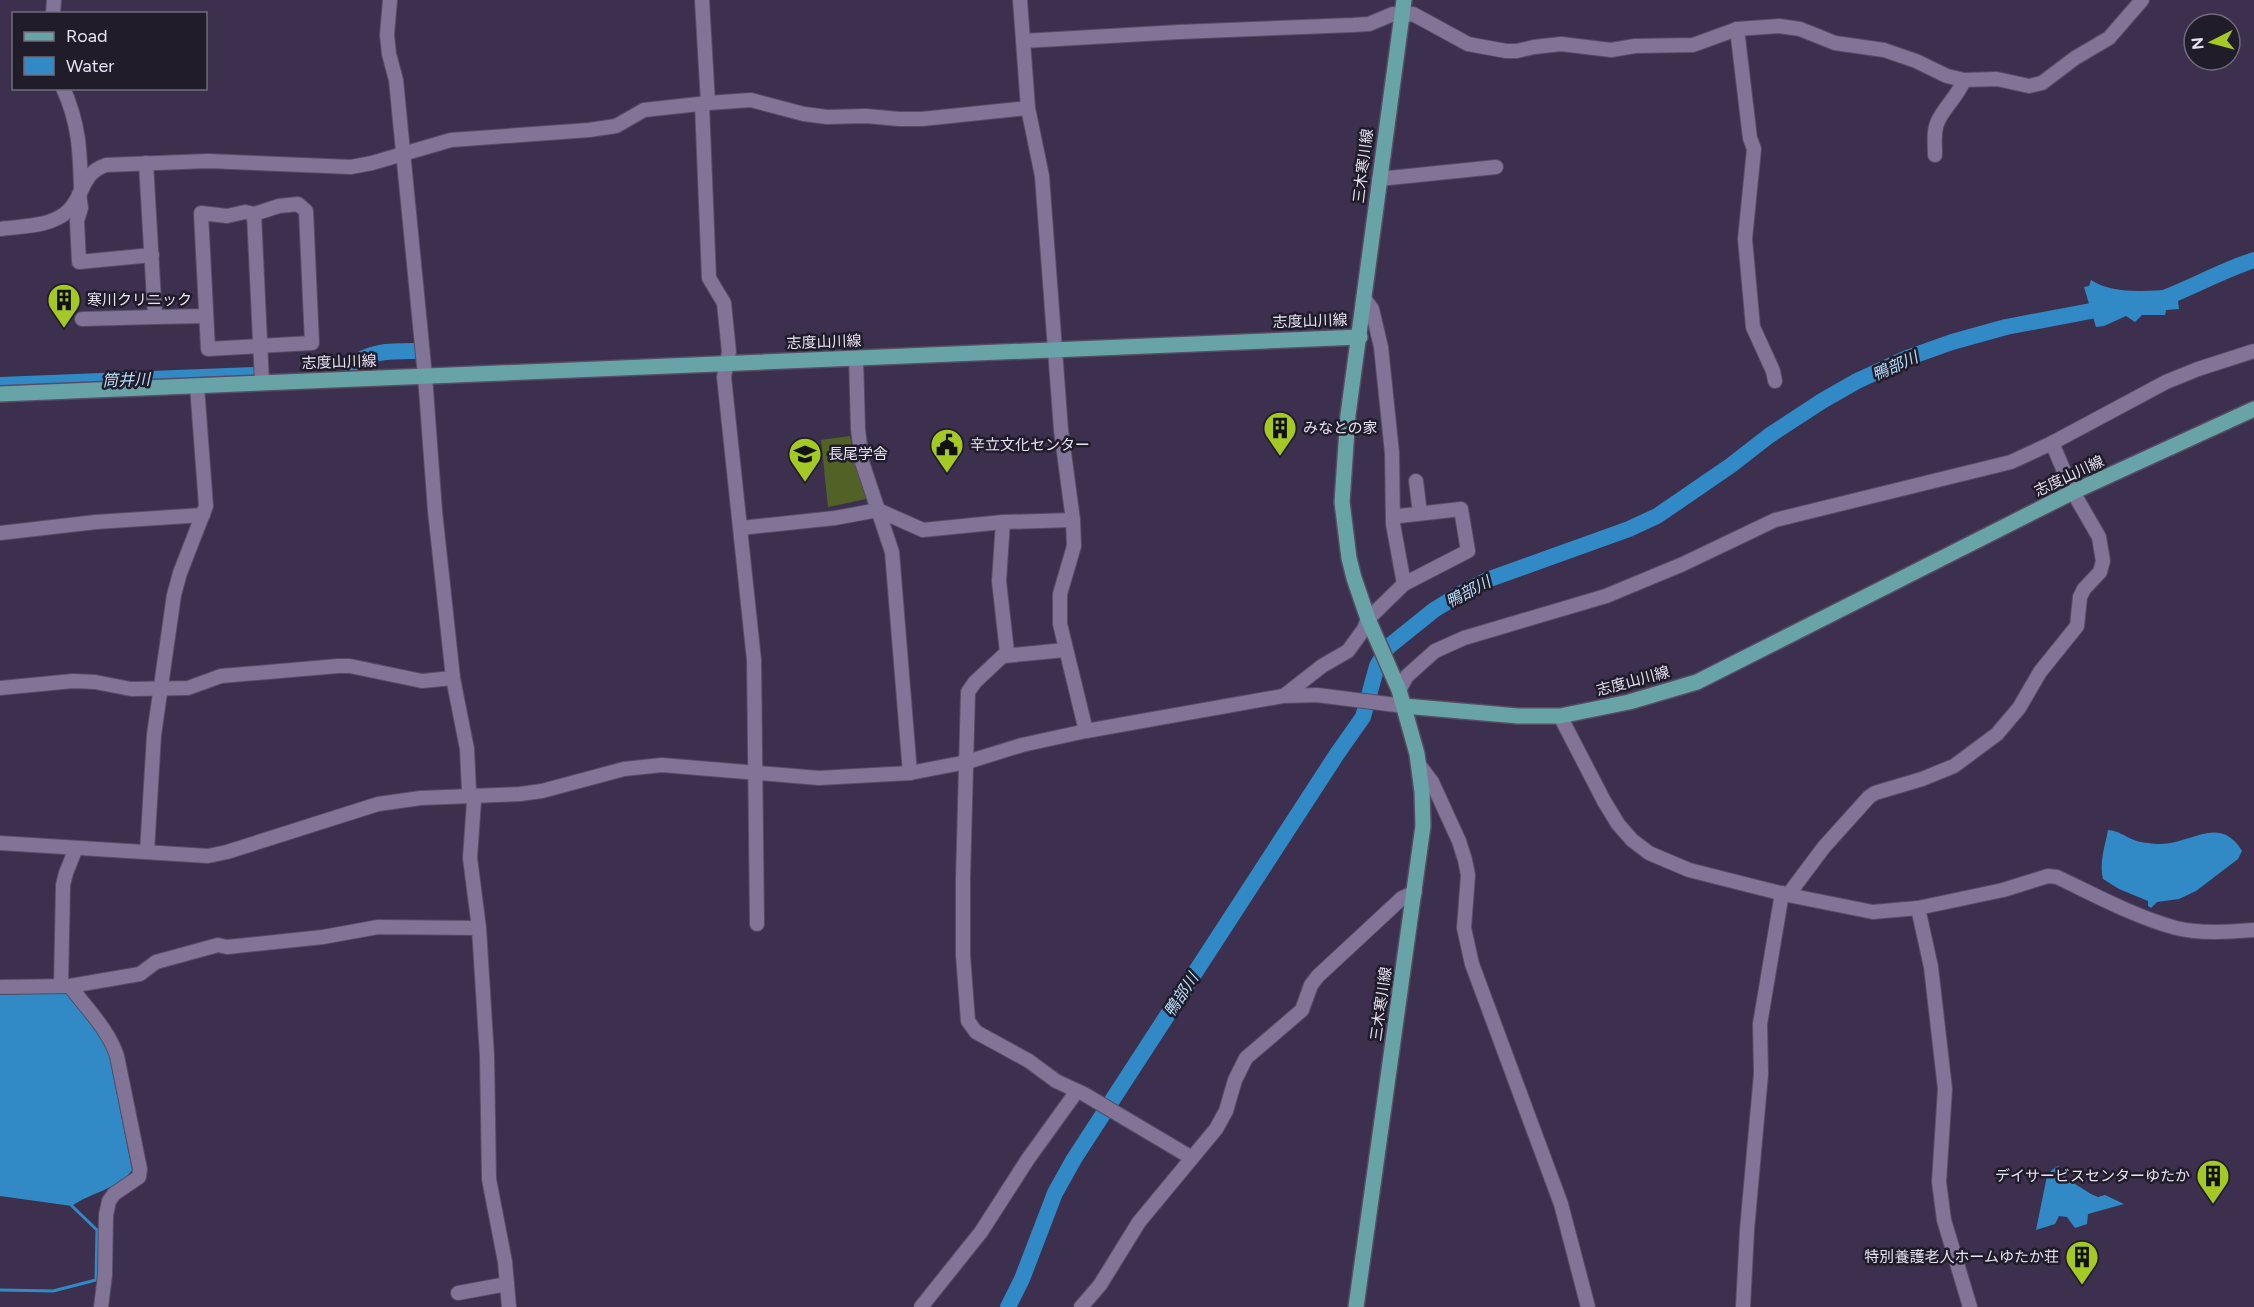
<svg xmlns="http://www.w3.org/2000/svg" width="2254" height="1307" viewBox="0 0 2254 1307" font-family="Figtree,'Noto Sans JP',sans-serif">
	<rect width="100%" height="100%" fill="#3c304e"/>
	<path fill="#526227" d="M850,436L855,464L866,499L828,507L821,440Z"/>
	<g fill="#318ac5">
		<path d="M2091,280C2115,296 2153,290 2180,289L2185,291L2178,301L2179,309L2166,310L2165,315H2142L2135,322L2126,316L2104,326L2096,327L2084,287L2089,286Z"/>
		<path d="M2108,830C2119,831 2124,836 2134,840C2141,843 2150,843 2157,844C2190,846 2219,813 2242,851L2238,859L2196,891L2179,899L2157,902L2151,908L2148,906V901L2119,889L2103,879C2099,863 2105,846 2108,830Z"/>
		<path d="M70,992L106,1040L132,1170C119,1189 91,1192 72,1206L0,1196V995Z"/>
		<path d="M2058,1166L2067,1179L2091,1194L2098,1197L2105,1195L2124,1204L2088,1214L2087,1224L2075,1228L2067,1217L2059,1216L2055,1224L2036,1230L2047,1176L2052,1170Z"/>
	</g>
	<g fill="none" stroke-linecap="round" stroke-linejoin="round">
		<path stroke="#318ac5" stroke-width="3" d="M0,1290L53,1291L96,1280L97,1230L72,1206"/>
		<g stroke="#318ac5" stroke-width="16">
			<path d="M2164,298C2195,286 2223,270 2254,260"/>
			<path d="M350,366C371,350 392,351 417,351"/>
			<path d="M0,385L253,375"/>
			<path d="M1008,1307L1022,1279L1055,1193L1074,1159L1337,754L1363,717L1377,666L1388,647L1434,610L1460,594L1487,580L1629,529L1657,516L1730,466L1770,435L1822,401L1857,381L1907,358L1952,342L2006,327L2112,307"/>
		</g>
		<g stroke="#564c65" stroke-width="16">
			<g id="minor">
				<path d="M390,0L387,35L389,54L396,80L425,376L435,511L453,678L467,749L469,791L474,801L470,858L479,928L487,1056L489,1179L505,1262L509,1307"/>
				<path d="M702,0L708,103"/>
				<path d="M1020,0L1028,108L1042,176L1061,430L1073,520L1074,546L1060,594V624L1086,731"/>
				<path d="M53,14L54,0"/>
				<path d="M1737,29L1750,138L1754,149L1745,239L1753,327L1773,371L1775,381"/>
				<path d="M1023,41L1179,32L1353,25L1369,24L1393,14L1402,16L1413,14L1468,44L1506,51H1517L1534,47L1561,44L1611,50L1635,46L1693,45L1737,29L1779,26L1800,29L1835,43L1884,50L1916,61L1947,76L1964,80L1997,79L2029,86L2042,83L2075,58L2109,38L2142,0"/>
				<path d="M63,88C79,123 80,151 81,188"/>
				<path d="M702,104L709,278L724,303L729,352L724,377L754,660L757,924"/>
				<path d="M1935,155C1935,144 1933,131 1938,121C1945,106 1958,96 1964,80"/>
				<path d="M146,163L155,317L206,316"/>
				<path d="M1379,179L1496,167"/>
				<path d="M79,194L81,208L77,221L79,262L152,255"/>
				<path d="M298,204L306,211L312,343L208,349L201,213L227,216L245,212L254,214L279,206Z"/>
				<path d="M254,214L262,383"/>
				<path d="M0,229C22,226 51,227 68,211C85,195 80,174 106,165L208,161L351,167L372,163L451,140L589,130L616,126L644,110L708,103L751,100L804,114L827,117L866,116L899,119H922L1028,108"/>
				<path d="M82,319L155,317"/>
				<path d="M856,358L858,429L862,462L892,552L910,773"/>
				<path d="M1416,481L1420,513"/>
				<path d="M1399,516L1461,509L1468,551L1404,584"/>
				<path d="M1003,522L999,581L1007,652L975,682L968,692L963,879V955L968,1021L976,1032L1029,1061L1056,1081L1084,1094L1192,1158"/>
				<path d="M741,528L835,518L878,510L923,530L1003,522L1073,520"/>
				<path d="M0,533L96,522L203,515"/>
				<path d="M1004,656L1065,650"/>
				<path d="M0,688L73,681L95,682L131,689L188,688L221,676L338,666H350L422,681L453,678"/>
				<path d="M1399,690L1407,676L1435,651L1464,638L1606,596L1683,564L1775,520L2011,462L2052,443L2166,382L2198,369L2254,351"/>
				<path d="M1285,695L1322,666L1348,651L1364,629L1368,619L1404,584L1393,524L1392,453L1381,347L1372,309L1364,298"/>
				<path d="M1560,716L1604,801L1618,824L1632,840L1649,853L1689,870L1788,895L1873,912L1918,908L2003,890L2048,876L2057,877C2095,895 2135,917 2176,928C2201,934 2229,932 2254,930"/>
				<path d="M1420,766L1432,782L1459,841L1465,860L1468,875L1464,928L1472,964L1561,1204L1588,1307"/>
				<path d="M0,843L208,856L227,852L378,804L421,798L520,794L542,791L624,769L662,765L819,778L910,773L967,762L1022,745L1086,731L1283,696L1317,695L1404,706"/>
				<path d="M147,852L154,735L174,595L180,573L206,506L197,386"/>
				<path d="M1788,895L1824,847L1869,797L1875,793L1922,779L1954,766L1997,734L2019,708L2040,672L2077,626L2080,597L2084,589L2100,572L2103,561L2099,537L2073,492L2052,443"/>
				<path d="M1918,908L1931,967L1945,1089L1939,1182L1944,1220L1970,1307"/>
				<path d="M61,986L63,885L66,873L76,848"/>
				<path d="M70,986C87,1009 108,1029 117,1056L140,1169L139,1177L114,1194L109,1201L106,1215L105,1275L101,1307"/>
				<path d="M0,987L70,986L140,974L156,962L218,945L227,947L323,937L378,927L479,928"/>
				<path d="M458,1293L507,1284"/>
				<path d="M921,1307L981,1232L1028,1159L1077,1091"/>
				<path d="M1081,1307L1100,1285L1139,1222L1216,1129L1226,1111L1235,1080L1246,1058L1302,1010L1311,985L1318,976L1402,898L1415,892"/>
				<path d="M1743,1307L1747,1230L1761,1074L1760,1024L1782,893"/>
			</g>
		</g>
		<g stroke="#564c65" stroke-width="18">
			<g id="major">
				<path d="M0,394L1360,337"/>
				<path d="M1404,706L1518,716H1560L1629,702L1697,682L2073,492L2254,409"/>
				<path d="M1356,1307L1423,826L1422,792L1417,754L1399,690L1368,619L1354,578L1349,558L1342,502L1348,415L1404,0"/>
			</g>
		</g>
		<use href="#minor" stroke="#817496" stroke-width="14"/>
		<use href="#major" stroke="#68a4a7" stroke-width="15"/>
	</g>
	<defs>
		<g id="building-pin" transform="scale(1.725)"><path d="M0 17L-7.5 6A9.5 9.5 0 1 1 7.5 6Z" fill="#a4c824" stroke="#211c29"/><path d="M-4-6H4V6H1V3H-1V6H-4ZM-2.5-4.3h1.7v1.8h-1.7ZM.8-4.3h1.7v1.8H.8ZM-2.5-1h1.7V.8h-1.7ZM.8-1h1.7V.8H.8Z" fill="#111"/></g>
		<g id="civic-pin" transform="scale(1.725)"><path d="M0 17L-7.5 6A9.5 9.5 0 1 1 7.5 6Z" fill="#a4c824" stroke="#211c29"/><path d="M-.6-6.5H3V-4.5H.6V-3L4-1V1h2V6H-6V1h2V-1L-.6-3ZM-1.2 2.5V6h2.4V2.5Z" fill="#111"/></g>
		<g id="school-pin" transform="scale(1.725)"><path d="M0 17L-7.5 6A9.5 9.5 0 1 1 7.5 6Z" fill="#a4c824" stroke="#211c29"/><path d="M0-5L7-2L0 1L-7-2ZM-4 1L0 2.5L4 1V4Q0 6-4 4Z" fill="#111"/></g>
	</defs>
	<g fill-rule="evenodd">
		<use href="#building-pin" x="64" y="300"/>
		<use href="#building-pin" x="1280" y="428"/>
		<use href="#civic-pin" x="947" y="445"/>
		<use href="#school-pin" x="805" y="454"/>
		<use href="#building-pin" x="2213" y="1176"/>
		<use href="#building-pin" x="2082" y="1257"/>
	</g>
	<g text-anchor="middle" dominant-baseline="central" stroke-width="5" stroke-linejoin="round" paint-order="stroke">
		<g font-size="15" fill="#e7e1f4" stroke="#211c29">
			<text transform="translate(1363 166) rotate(-83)">三木寒川線</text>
			<text transform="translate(1310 321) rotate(-2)">志度山川線</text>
			<text transform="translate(824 342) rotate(-2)">志度山川線</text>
			<text transform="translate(339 362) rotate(-2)">志度山川線</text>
			<text transform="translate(2069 476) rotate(-25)">志度山川線</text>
			<text transform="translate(1633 681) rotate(-15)">志度山川線</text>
			<text transform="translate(1381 1004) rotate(-82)">三木寒川線</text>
		</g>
		<g font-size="15" fill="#e7e1f4" stroke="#211c29" text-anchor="start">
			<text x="87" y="300">寒川クリニック</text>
			<text x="1303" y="428">みなとの家</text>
			<text x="970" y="445">辛立文化センター</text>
			<text x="828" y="454">長尾学舎</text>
			<text x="2190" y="1176" text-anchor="end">デイサービスセンターゆたか</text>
			<text x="2059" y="1257" text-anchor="end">特別養護老人ホームゆたか荘</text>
		</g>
		<g font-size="16" font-style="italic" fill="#b7dfff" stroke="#211c29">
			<text transform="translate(1895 366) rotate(-24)">鴨部川</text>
			<text transform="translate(126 380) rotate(-2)">筒井川</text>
			<text transform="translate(1468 592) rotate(-28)">鴨部川</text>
			<text transform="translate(1181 995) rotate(-57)">鴨部川</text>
		</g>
	</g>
	<rect x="12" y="12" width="195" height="78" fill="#211c29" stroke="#706b7a" stroke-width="1.5"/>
	<rect x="24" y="32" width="30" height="9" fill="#68a4a7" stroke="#706b7a" stroke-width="1.5"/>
	<text x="66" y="42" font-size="18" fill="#e7e1f4">Road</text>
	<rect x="24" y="57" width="30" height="18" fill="#318ac5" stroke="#706b7a" stroke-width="1.5"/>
	<text x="66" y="72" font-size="18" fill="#e7e1f4">Water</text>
	<g transform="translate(2212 42) rotate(264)"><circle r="28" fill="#211c29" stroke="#706b7a" stroke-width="1.5"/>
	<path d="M0-4.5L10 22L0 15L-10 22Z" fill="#a4c824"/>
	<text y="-9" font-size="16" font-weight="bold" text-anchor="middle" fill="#e7e1f4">N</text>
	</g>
</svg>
